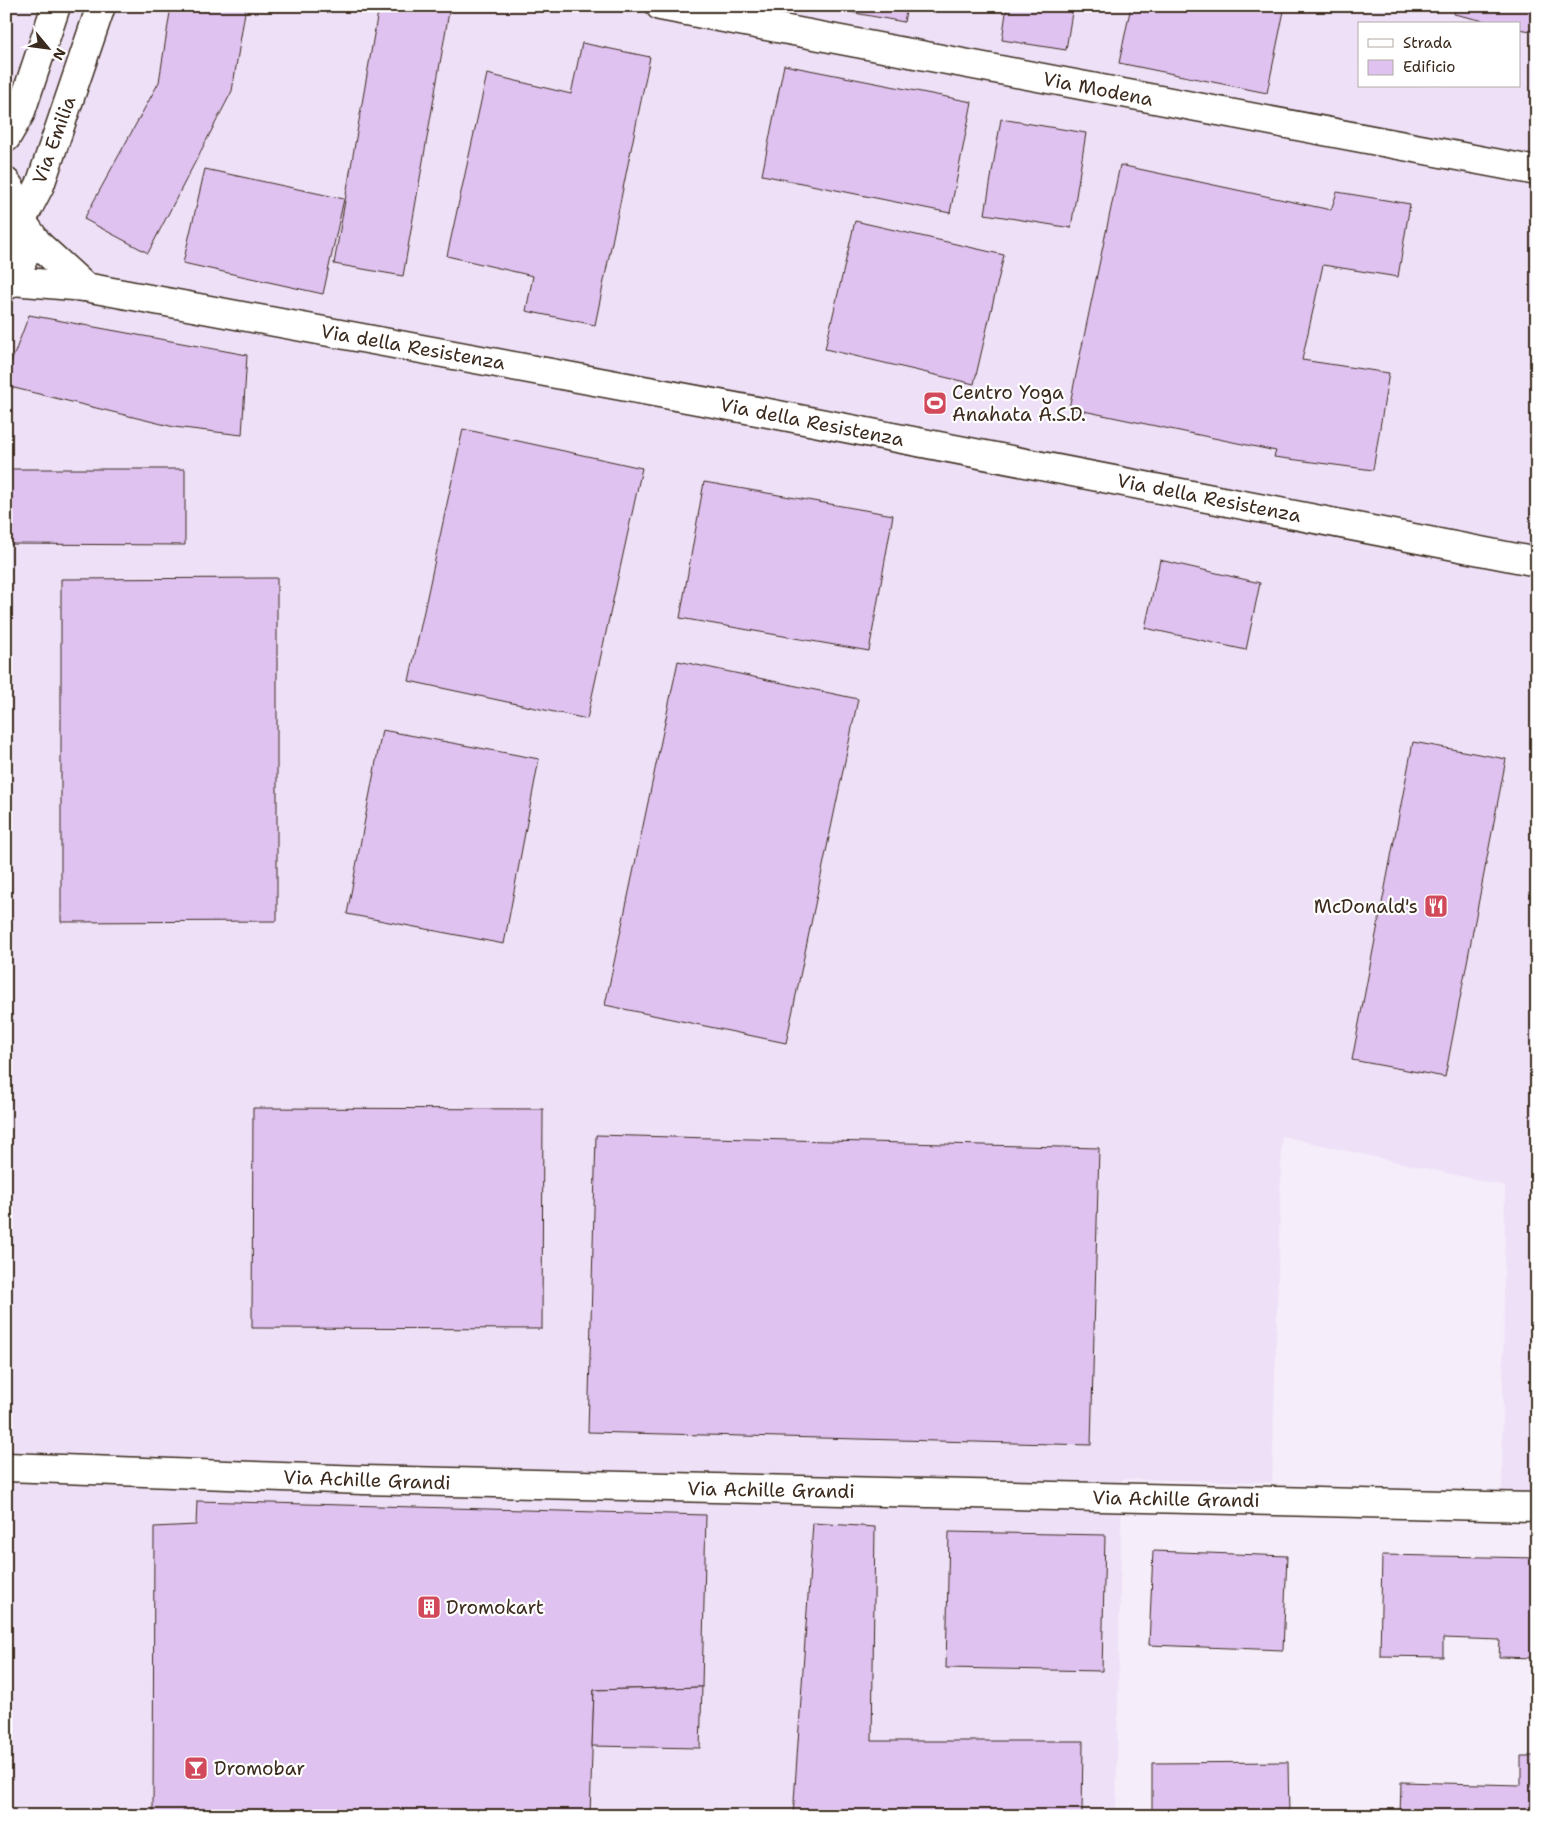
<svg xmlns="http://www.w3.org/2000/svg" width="1543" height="1822" viewBox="0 0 1543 1822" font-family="'Shantell Sans',sans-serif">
	<rect width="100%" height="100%" fill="#f5edfa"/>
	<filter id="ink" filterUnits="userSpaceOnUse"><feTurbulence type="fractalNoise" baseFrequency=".02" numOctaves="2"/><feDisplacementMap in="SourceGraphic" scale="10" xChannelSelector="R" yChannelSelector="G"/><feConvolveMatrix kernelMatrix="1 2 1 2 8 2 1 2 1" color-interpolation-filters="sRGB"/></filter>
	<g filter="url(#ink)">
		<path fill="#eee0f7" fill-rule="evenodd" d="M6,6H1537V1501L1502,1500L1505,1186L1282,1136L1272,1482L1122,1479L1116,1816H6V1496L9,1420H6ZM1359,24H1519V86H1359Z"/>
		<g fill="#dfc2f0" stroke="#3b2a1e">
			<path d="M171,6H246L232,91L148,253L84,219L159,82Z"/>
			<path d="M379,6H450L403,276L334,264Z"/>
			<path d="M828,6H907L904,22L827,8Z"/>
			<path d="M1007,6H1073L1066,50L1002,40Z"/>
			<path d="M1131,6H1285L1267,93L1119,63Z"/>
			<path d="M1456,6H1537V32L1519,29V24H1497L1454,14Z"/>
			<path d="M582,43L650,57L595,325L526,311L533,276L447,256L487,74L571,94Z"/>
			<path d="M784,65L972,102L950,213L762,175Z"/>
			<path d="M1001,119L1086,133L1071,228L985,214Z"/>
			<path d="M1120,165L1331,210L1337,192L1410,204L1398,277L1323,265L1302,360L1389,373L1373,470L1274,457L1276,451L1069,408Z"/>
			<path d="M205,169L344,199L323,294L183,263Z"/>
			<path d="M855,221L1004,255L974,384L825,349Z"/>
			<path d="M29,315L247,355L242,435L174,427L6,386V376Z"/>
			<path d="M463,429L642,468L587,719L409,681Z"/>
			<path d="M6,469H185V545L6,544Z"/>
			<path d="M704,482L893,515L869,651L680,618Z"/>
			<path d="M1160,560L1260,583L1246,650L1145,628Z"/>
			<path d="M277,578V921L61,922V579Z"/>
			<path d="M678,661L858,699L786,1043L605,1005Z"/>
			<path d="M382,730L539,759L504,944L347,914Z"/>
			<path d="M1413,742L1506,759L1445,1077L1352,1060Z"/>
			<path d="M253,1108L543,1109L542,1329L252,1328Z"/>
			<path d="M596,1135L1099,1148L1091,1445L588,1432Z"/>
			<path d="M197,1501L706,1515L702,1687L594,1690L590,1816H153L154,1527L196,1525Z"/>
			<path d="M813,1523L875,1527L872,1741H1083L1082,1816H793Z"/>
			<path d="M949,1532L1105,1535L1102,1671L946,1668Z"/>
			<path d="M1153,1551L1287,1556L1283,1650L1149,1645Z"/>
			<path d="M1382,1555L1537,1558V1658L1499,1657L1500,1640L1443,1638V1657L1380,1656Z"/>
			<path d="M702,1687L700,1748L592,1746L594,1690Z"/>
			<path d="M1521,1756H1537V1816H1400L1401,1782L1521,1785Z"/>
			<path d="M1288,1762L1289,1816H1152V1763Z"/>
		</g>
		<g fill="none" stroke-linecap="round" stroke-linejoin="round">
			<g stroke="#3b2a1e" stroke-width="31">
				<g id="street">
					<path d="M660,6L1537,171"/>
					<path d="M6,1467L363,1480L1537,1507"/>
				</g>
			</g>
			<g stroke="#3b2a1e" stroke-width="31">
				<g id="secondary">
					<path d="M6,138L20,114L56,6"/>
					<path d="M6,182C29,213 36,257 6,286"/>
					<path d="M24,216L40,185L101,6"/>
					<path d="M26,227L39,245L85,287"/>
					<path d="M12,281L85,287L768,413L1537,562"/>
				</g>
			</g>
			<use href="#street" stroke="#fff" stroke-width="28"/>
			<use href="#secondary" stroke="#fff" stroke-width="28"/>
		</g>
	</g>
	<defs>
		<g id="stadium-square" transform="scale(1.25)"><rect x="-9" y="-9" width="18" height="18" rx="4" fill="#d1495b" stroke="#fff"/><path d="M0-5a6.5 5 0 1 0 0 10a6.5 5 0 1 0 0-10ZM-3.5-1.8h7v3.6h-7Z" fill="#fff"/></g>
		<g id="restaurant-square" transform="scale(1.25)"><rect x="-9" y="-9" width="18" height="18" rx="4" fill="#d1495b" stroke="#fff"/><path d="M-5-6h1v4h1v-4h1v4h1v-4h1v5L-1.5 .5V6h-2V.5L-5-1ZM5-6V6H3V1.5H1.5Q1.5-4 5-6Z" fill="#fff"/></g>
		<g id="building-square" transform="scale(1.25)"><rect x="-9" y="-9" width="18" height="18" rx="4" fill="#d1495b" stroke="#fff"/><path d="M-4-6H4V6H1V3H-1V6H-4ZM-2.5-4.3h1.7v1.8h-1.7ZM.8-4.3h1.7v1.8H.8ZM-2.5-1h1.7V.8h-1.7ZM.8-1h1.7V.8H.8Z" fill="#fff"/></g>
		<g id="bar-square" transform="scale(1.25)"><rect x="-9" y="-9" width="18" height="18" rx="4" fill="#d1495b" stroke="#fff"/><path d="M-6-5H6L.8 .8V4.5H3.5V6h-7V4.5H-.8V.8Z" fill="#fff"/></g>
	</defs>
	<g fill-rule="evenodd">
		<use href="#stadium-square" x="935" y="403"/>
		<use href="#restaurant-square" x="1436" y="906"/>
		<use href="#building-square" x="429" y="1607"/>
		<use href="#bar-square" x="196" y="1768"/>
	</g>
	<g text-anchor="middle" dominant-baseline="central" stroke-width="4.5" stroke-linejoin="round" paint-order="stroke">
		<g font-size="19" fill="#3b2a1e" stroke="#fff">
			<text transform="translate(1098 89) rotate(11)">Via Modena</text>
			<text transform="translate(54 140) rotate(-70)">Via Emilia</text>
			<text transform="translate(413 347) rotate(10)">Via della Resistenza</text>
			<text transform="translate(812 422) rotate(11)">Via della Resistenza</text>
			<text transform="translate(1209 498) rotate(11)">Via della Resistenza</text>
			<text transform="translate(367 1480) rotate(2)">Via Achille Grandi</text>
			<text transform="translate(771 1490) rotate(1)">Via Achille Grandi</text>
			<text transform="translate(1176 1499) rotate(1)">Via Achille Grandi</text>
		</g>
		<g font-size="19" fill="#3b2a1e" stroke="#fff" text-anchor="start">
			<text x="952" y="392">Centro Yoga<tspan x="952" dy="22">Anahata A.S.D.</tspan></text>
			<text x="1418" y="906" text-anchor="end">McDonald's</text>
			<text x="446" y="1607">Dromokart</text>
			<text x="214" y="1768">Dromobar</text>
		</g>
	</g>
	<rect width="1543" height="1822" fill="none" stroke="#fff" stroke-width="25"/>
	<rect x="12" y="12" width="1518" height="1797" fill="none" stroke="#3b2a1e" stroke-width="2" filter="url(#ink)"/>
	<rect x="1358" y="22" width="162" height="65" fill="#ffffff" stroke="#b1aaa5"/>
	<rect x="1368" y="39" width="25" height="8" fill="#ffffff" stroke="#b1aaa5"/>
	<text x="1403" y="48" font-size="15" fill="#3b2a1e">Strada</text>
	<rect x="1368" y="60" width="25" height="15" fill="#dfc2f0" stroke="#b1aaa5"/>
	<text x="1403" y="72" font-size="15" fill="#3b2a1e">Edificio</text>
	<g transform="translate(48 48) rotate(119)" stroke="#ffffff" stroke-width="4" paint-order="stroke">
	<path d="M0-4L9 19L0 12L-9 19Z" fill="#3b2a1e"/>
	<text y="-8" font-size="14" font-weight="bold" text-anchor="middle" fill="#3b2a1e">N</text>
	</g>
</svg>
